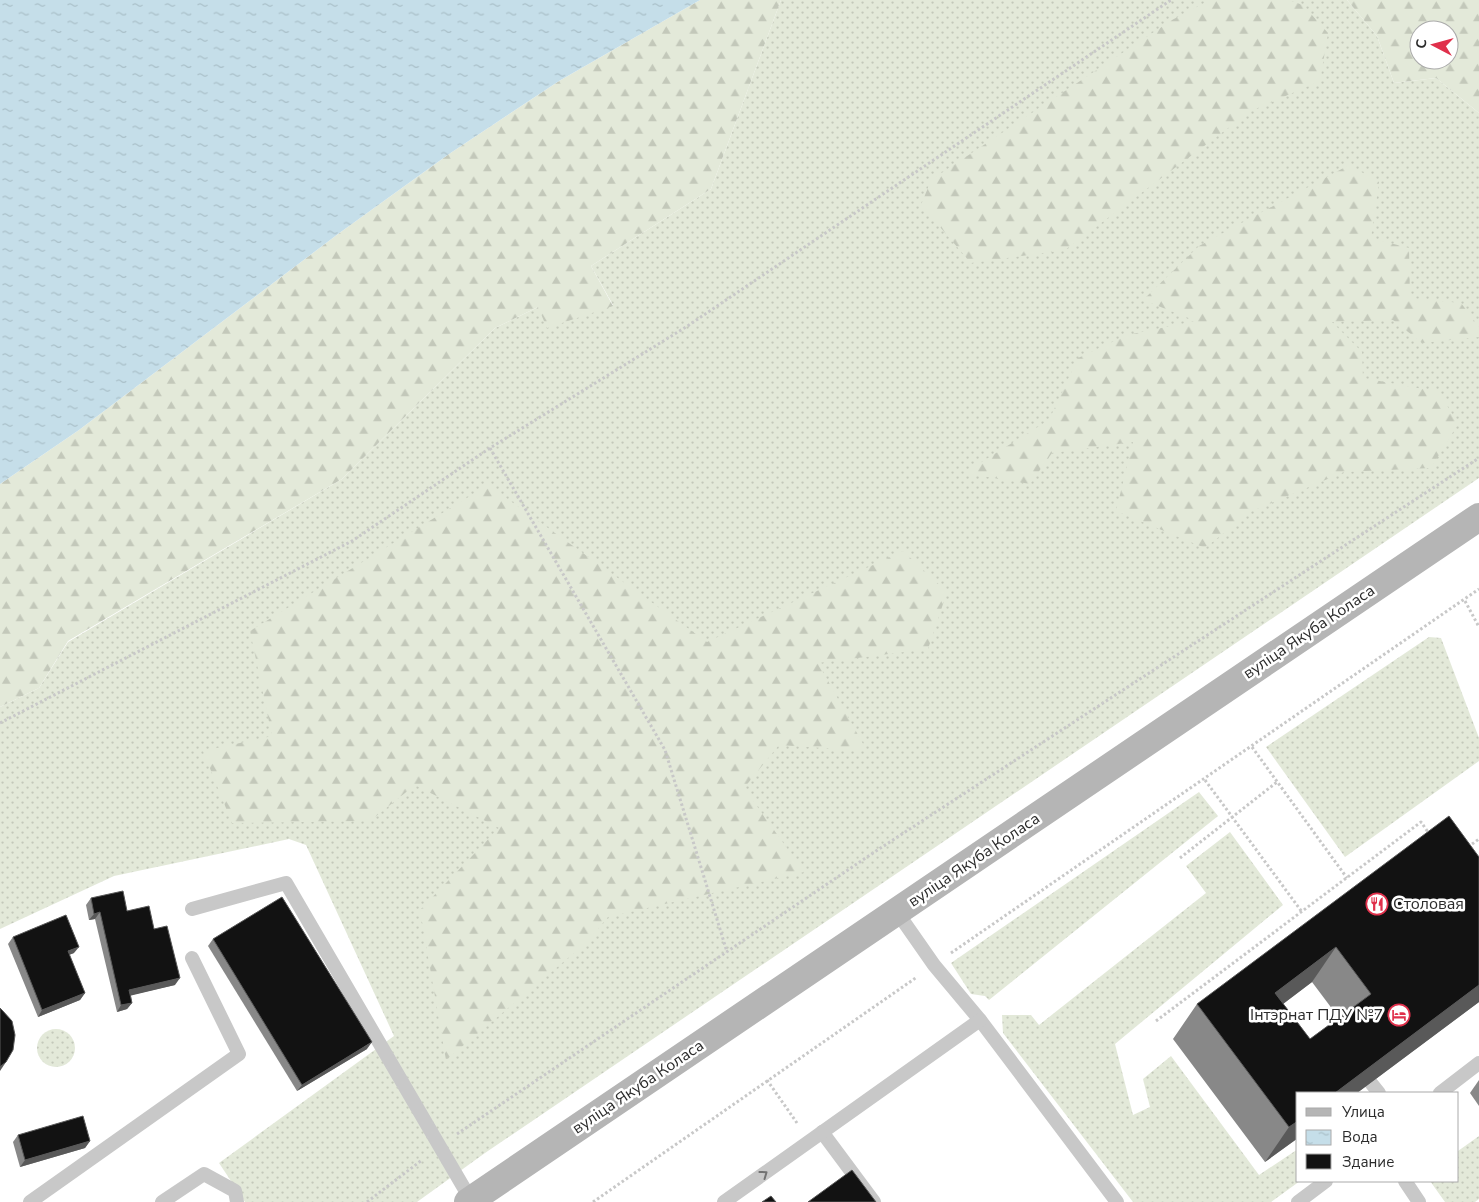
<svg xmlns="http://www.w3.org/2000/svg" width="1479" height="1202" viewBox="0 0 1479 1202" font-family="'Nunito Sans',sans-serif">
	<defs>
		<pattern id="grass-dots" width="8" height="8" patternUnits="userSpaceOnUse" patternTransform="scale(1.25)"><rect width="8" height="8" fill="#e3e9d9"/><path d="M2 2h.1M6 6h.1" fill="none" stroke="#c3c8ba" stroke-width="1.8" stroke-linecap="round"/></pattern>
		<pattern id="forest-firs" width="22" height="20" patternUnits="userSpaceOnUse" patternTransform="scale(1.25)"><rect width="22" height="20" fill="#e3e9d9"/><path d="M5 1l3.5 6h-7zM16 11l3.5 6h-7z" fill="#c3c8ba"/></pattern>
		<pattern id="water-ripples" width="26" height="14" patternUnits="userSpaceOnUse" patternTransform="scale(1.25)"><rect width="26" height="14" fill="#c5dee9"/><path d="M2 4q2-2 4 0t4 0M15 11q2-2 4 0t4 0" fill="none" stroke="#a9bfc8"/></pattern>
	</defs>
	<rect width="100%" height="100%" fill="#fff"/>
	<g fill="url(#grass-dots)">
		<path d="M781,0H1347L1377,36L1394,83L1436,78L1479,113V478L485,1153L417,1202H245L219,1163L394,1036L306,845L289,839L114,876L0,929V707L39,688L68,642L342,479L495,328L538,307L613,305L591,266L711,189Z"/>
		<path d="M1429,637L1441,638L1479,738V761L1345,857L1266,747Z"/>
		<path d="M1199,792L1218,816L989,1000L985,996L971,994L951,963Z"/>
		<path d="M1230,832L1283,905L1115,1044L1133,1115L1150,1107L1143,1079L1171,1056L1259,1175L1298,1149V1181H1300L1271,1202H1133L1003,1033L1002,1015H1031L1039,1025L1206,893L1186,866Z"/>
		<circle cx="56" cy="1048" r="19"/>
		<path d="M1479,1136V1199L1475,1202H1445L1430,1181H1458V1151Z"/>
	</g>
	<g fill="url(#forest-firs)" fill-rule="evenodd">
		<path d="M700,0H781L711,189L591,266L613,306L547,328L538,307L495,328L342,479L68,641L39,688L0,707V484L79,430L338,234L449,154L559,81Z"/>
		<path d="M1210,0H1288L1303,5L1328,33L1320,81L1251,111L1065,250L971,263L921,205L931,180L1172,20Z"/>
		<path d="M1347,0H1479V113L1436,78L1394,83L1377,36ZM1419,30H1449V60H1419Z"/>
		<path d="M1349,165L1379,182L1371,238L1409,248L1410,298L1461,303L1479,327V337L1422,343L1393,320L1332,322L1362,352L1363,378L1439,392L1458,424L1431,468L1344,472L1250,512L1205,548L1116,511L1133,442L1052,453L1030,484L964,473L1049,420L1078,358L1127,335L1196,321L1143,300L1199,246Z"/>
		<path d="M488,485L707,642L903,551L947,592L928,649L818,663L867,751L779,745L744,788L804,872L608,917L586,943L446,1060L420,910L499,828L415,785L370,821L232,823L203,751L272,736L250,631Z"/>
	</g>
	<path fill="url(#water-ripples)" d="M0,0H700L559,81L449,154L338,234L79,430L0,484Z"/>
	<g fill="none" stroke-linecap="round" stroke-linejoin="round">
		<g stroke="#c8c8c8" stroke-width="3" stroke-dasharray="2.5 2.5" stroke-linecap="butt">
			<path d="M490,448L665,750L727,952"/>
			<path d="M1465,601L1479,627"/>
			<path d="M0,723L352,541L490,448L686,327L1171,0"/>
			<path d="M1252,747L1347,878"/>
			<path d="M1205,780L1302,912"/>
			<path d="M1468,847L1479,839"/>
			<path d="M1180,858L1277,782"/>
			<path d="M951,953L1479,589"/>
			<path d="M1156,1021L1421,822L1430,835"/>
			<path d="M767,1080L797,1123"/>
			<path d="M457,1134L876,851L1479,458"/>
			<path d="M367,1202L422,1160"/>
			<path d="M593,1202L917,977"/>
		</g>
		<g stroke="#c8c8c8" stroke-width="14">
			<path d="M192,909L286,883L471,1200"/>
			<path d="M897,912L934,965L980,1020L1117,1202"/>
			<path d="M1371,1083L1379,1093"/>
			<path d="M1440,1093L1479,1063"/>
			<path d="M822,1132L874,1202"/>
			<path d="M1405,1181L1419,1202"/>
			<path d="M30,1202L239,1054L192,958"/>
			<path d="M162,1202L204,1174L235,1191L237,1202"/>
			<path d="M724,1202L980,1020"/>
			<path d="M1298,1202L1326,1181"/>
		</g>
		<path stroke="#b5b5b5" stroke-width="28" d="M468,1202L1479,517"/>
	</g>
	<g fill="#888" fill-rule="evenodd">
		<path d="M1479,857V1002L1357,1093H1298V1138L1265,1162L1173,1039L1197,1004ZM1312,982L1339,1018L1310,1039L1283,1004Z"/>
		<path d="M91,898L127,911L154,929L175,985L131,995L132,1003L127,1009L117,1012L95,919L89,920L86,905Z"/>
		<path d="M13,937L74,953L69,955L85,993L80,1000L38,1017L8,944Z"/>
		<path d="M213,939L367,1049L297,1091L208,946Z"/>
		<path d="M1479,1080V1106L1470,1093Z"/>
		<path d="M18,1135L90,1141L85,1148L20,1167L13,1142Z"/>
	</g>
	<g fill="#595959">
		<path d="M100,912L95,919L89,920L94,914Z"/>
		<path d="M79,947L74,953L63,957L68,951Z"/>
		<path d="M1336,947L1312,982L1251,1028L1275,993Z"/>
		<path d="M180,978L175,985L125,997L129,990Z"/>
		<path d="M1479,985V1002L1357,1093H1335Z"/>
		<path d="M85,993L80,1000L38,1017L42,1010Z"/>
		<path d="M132,1003L127,1009L117,1012L121,1005Z"/>
		<path d="M372,1042L367,1049L297,1091L302,1085Z"/>
		<path d="M6,1062L0,1071V1067Z"/>
		<path d="M1298,1121V1138L1265,1162L1289,1127Z"/>
		<path d="M90,1141L85,1148L20,1167L25,1160Z"/>
	</g>
	<g fill="#121212" stroke="#595959" fill-rule="evenodd">
		<path d="M1449,816L1479,857V985L1335,1093H1298V1121L1289,1127L1197,1004ZM1336,947L1371,994L1310,1039L1275,993Z"/>
		<path d="M123,891L127,911L149,906L154,929L167,926L180,978L129,990L132,1003L121,1005L100,912L94,914L91,898Z"/>
		<path d="M282,897L372,1042L302,1085L213,939Z"/>
		<path d="M66,915L79,947L68,951L85,993L42,1010L13,937Z"/>
		<path d="M0,1008L2,1010L12,1021L15,1035L13,1050L6,1062L0,1067Z"/>
		<path d="M83,1116L90,1141L25,1160L18,1135Z"/>
		<path d="M852,1170L876,1202H808Z"/>
		<path d="M771,1196L776,1202H762Z"/>
	</g>
	<defs><path id="oneway-chevron" d="M-2-3.5L2.5 0L-2 3.5" fill="none" stroke-width="1.6" stroke-linecap="round" stroke-linejoin="round" transform="scale(1.25)"/></defs>
	<use stroke="#727272" href="#oneway-chevron" transform="translate(764 1174) rotate(-36)"/>
	<defs>
		<g id="restaurant-ring" transform="scale(1.125)"><circle r="9.5" fill="#fff" stroke="#e0304b" stroke-width="1.5"/><path d="M-5-6h1v4h1v-4h1v4h1v-4h1v5L-1.5 .5V6h-2V.5L-5-1ZM5-6V6H3V1.5H1.5Q1.5-4 5-6Z" fill="#e0304b"/></g>
		<g id="hotel-ring" transform="scale(1.125)"><circle r="9.5" fill="#fff" stroke="#e0304b" stroke-width="1.5"/><path d="M-6-4.5h1.5V1H6V5H4.5V3h-9V5H-6ZM-4 0a1.8 1.8 0 1 1 3.6 0ZM.5 0V-2.5h3Q6-2.5 6 0Z" fill="#e0304b"/></g>
	</defs>
	<g fill-rule="evenodd">
		<use href="#restaurant-ring" x="1377" y="904"/>
		<use href="#hotel-ring" x="1399" y="1015"/>
	</g>
	<g text-anchor="middle" dominant-baseline="central" stroke-width="5" stroke-linejoin="round" paint-order="stroke">
		<g font-size="16" fill="#2b2b2b" stroke="#fff">
			<text transform="translate(1309 632) rotate(-34)">вуліца Якуба Коласа</text>
			<text transform="translate(974 860) rotate(-34)">вуліца Якуба Коласа</text>
			<text transform="translate(638 1087) rotate(-34)">вуліца Якуба Коласа</text>
		</g>
		<g font-size="16" fill="#2b2b2b" stroke="#fff" text-anchor="start">
			<text x="1393" y="904">Столовая</text>
			<text x="1383" y="1015" text-anchor="end">Інтэрнат ПДУ №7</text>
		</g>
	</g>
	<rect x="1296" y="1092" width="162" height="90" fill="#ffffff" stroke="#aaaaaa"/>
	<rect x="1306" y="1108" width="25" height="8" fill="#b5b5b5" stroke="#aaaaaa"/>
	<text x="1342" y="1117" font-size="15" fill="#2b2b2b">Улица</text>
	<rect x="1306" y="1130" width="25" height="15" fill="url(#water-ripples)" stroke="#aaaaaa"/>
	<text x="1342" y="1142" font-size="15" fill="#2b2b2b">Вода</text>
	<rect x="1306" y="1154" width="25" height="15" fill="#121212" stroke="#aaaaaa"/>
	<text x="1342" y="1167" font-size="15" fill="#2b2b2b">Здание</text>
	<g transform="translate(1434 45) rotate(276)"><circle r="24" fill="#ffffff" stroke="#aaaaaa"/>
	<path d="M0-4L9 19L0 12L-9 19Z" fill="#e0304b"/>
	<text y="-8" font-size="14" font-weight="bold" text-anchor="middle" fill="#2b2b2b">С</text>
	</g>
</svg>
